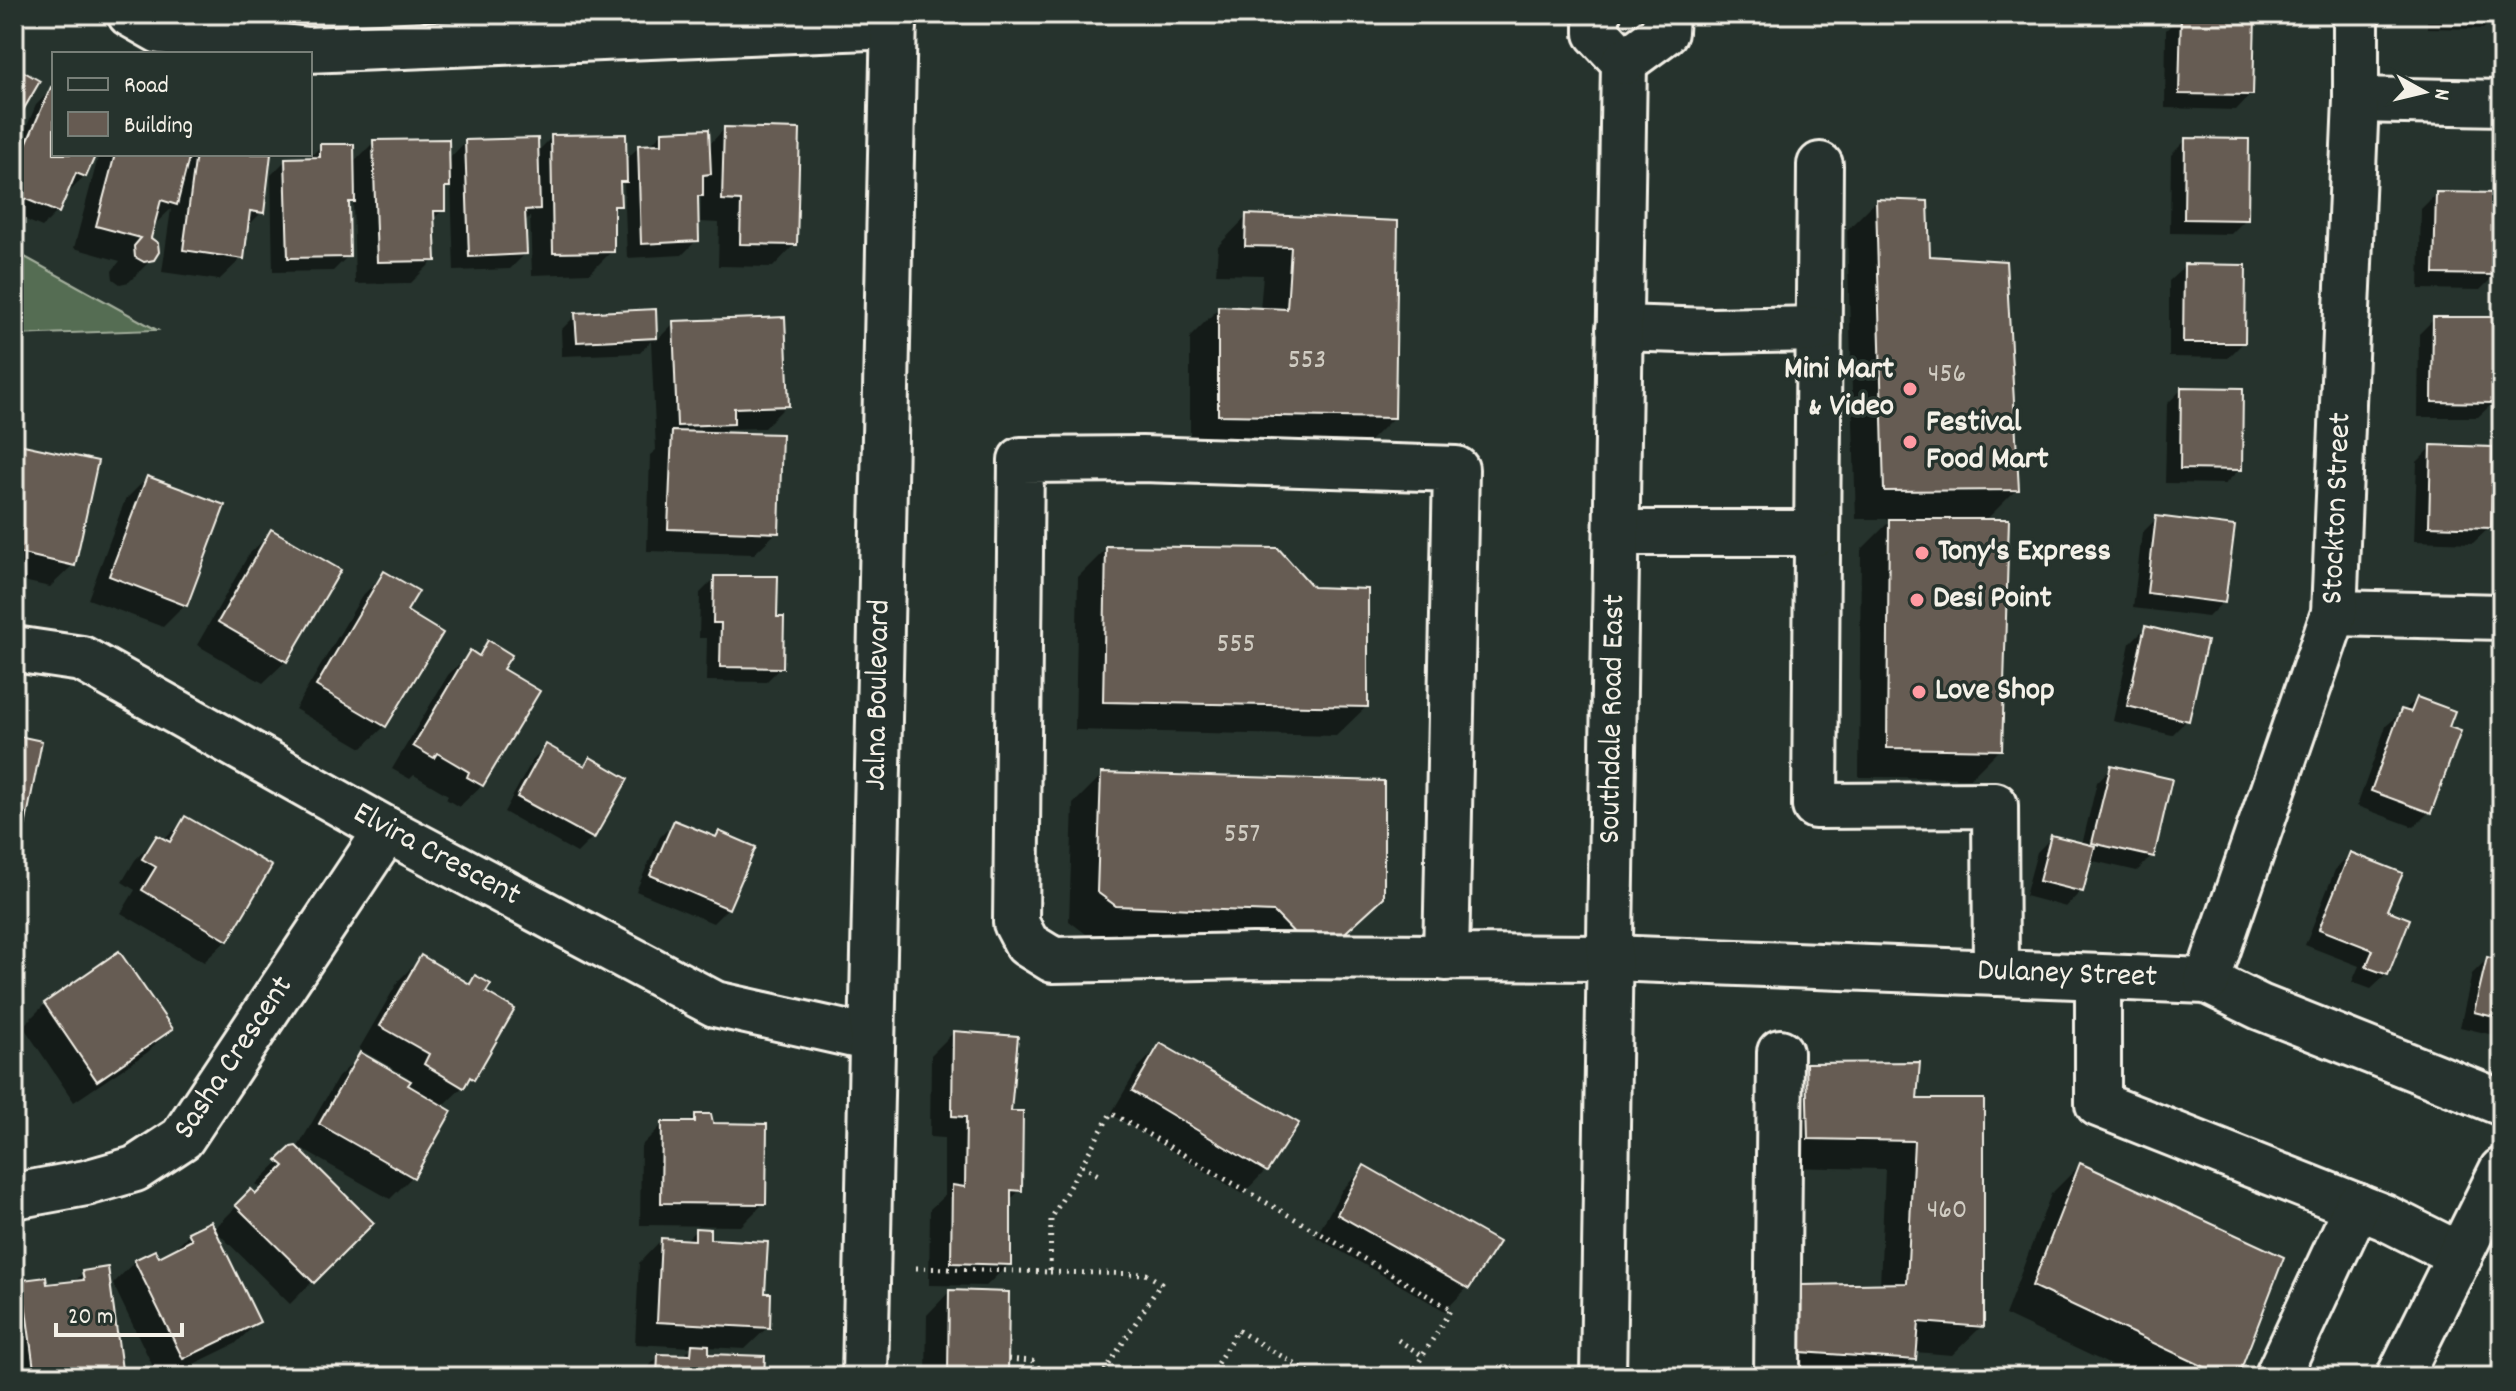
<svg xmlns="http://www.w3.org/2000/svg" width="2516" height="1391" viewBox="0 0 2516 1391" font-family="Dekko,sans-serif">
	<rect width="100%" height="100%" fill="#26332d"/>
	<filter id="ink" filterUnits="userSpaceOnUse"><feTurbulence type="fractalNoise" baseFrequency=".0125" numOctaves="2"/><feDisplacementMap in="SourceGraphic" scale="16" xChannelSelector="R" yChannelSelector="G"/><feConvolveMatrix kernelMatrix="1 2 1 2 8 2 1 2 1" color-interpolation-filters="sRGB"/></filter>
	<g filter="url(#ink)">
		<path fill="#556d52" stroke="#a4af9d" stroke-width="2" d="M14,251L157,330L14,335Z"/>
		<g fill="#0007">
			<path d="M2427,14H2499L2483,29L2427,28Z"/>
			<path d="M2182,15L2251,94L2236,110L2165,108L2166,30Z"/>
			<path d="M51,90L54,91V154H94L85,176L70,191L66,190L57,212L42,227L14,215V156L36,105Z"/>
			<path d="M724,129L795,244L773,267L718,266L719,223L700,222L701,196L696,201L697,240L682,255L627,258L624,182L619,187V205L612,212V251L590,273L532,275L530,216L524,223L525,254L510,269L454,271L451,183L443,192V210L432,220L434,260L411,283L355,284L353,201L347,207L348,256L333,271L273,272L271,175L286,160L308,159L321,146L352,164L374,142L448,160L465,142L536,153L552,137L624,161L639,147L649,146L662,133L708,146Z"/>
			<path d="M2186,140L2246,219L2231,234L2170,233L2171,155Z"/>
			<path d="M99,154H269L262,212L246,228L242,258L219,280L162,272L171,209L152,227L149,239L152,259L129,282L120,284L113,279L112,271L120,261L74,248Z"/>
			<path d="M2436,194L2495,275L2480,290L2419,289L2421,209Z"/>
			<path d="M1876,201L1929,258L2017,489L1985,521L2000,749L1971,778L1859,777L1861,550L1892,519H1856L1847,230Z"/>
			<path d="M1247,216L1396,223L1393,418L1364,447L1190,443V337L1219,308L1260,310L1263,275L1216,274L1218,246Z"/>
			<path d="M2185,266L2243,343L2228,358L2169,357V281Z"/>
			<path d="M654,311L655,342L674,323L787,405L764,428L726,429L721,434L777,532L754,554L647,551L650,455L656,450L651,341L640,353L562,356L561,330L576,315Z"/>
			<path d="M2434,319L2494,402L2478,417H2418L2419,334Z"/>
			<path d="M2182,389L2240,469L2225,484L2165,483L2167,404Z"/>
			<path d="M20,446L73,565L50,587L14,579V452Z"/>
			<path d="M2432,447L2489,528L2473,543L2414,541L2417,462Z"/>
			<path d="M147,478L185,605L163,627L88,599L125,500Z"/>
			<path d="M2157,518L2223,602L2208,617L2133,608L2142,533Z"/>
			<path d="M272,532L286,661L263,683L197,645L249,554Z"/>
			<path d="M1107,548L1366,707L1336,736L1075,730L1078,577Z"/>
			<path d="M385,573L404,612L385,726L362,748L295,709L362,596Z"/>
			<path d="M715,578L775,619L781,667L766,682L706,681L707,638H699L700,593Z"/>
			<path d="M2145,628L2187,720L2172,735L2113,721L2130,643Z"/>
			<path d="M489,643L500,670L482,785L459,807L446,799L448,795L414,775L410,779L392,769L448,675L470,653L475,656Z"/>
			<path d="M2417,699L2447,728L2429,812L2414,827L2357,806L2386,726Z"/>
			<path d="M547,746L583,767L590,760L625,780L592,838L577,853L504,812L532,761Z"/>
			<path d="M2112,767L2152,856L2137,871L2089,860L2081,891L2066,907L2025,896L2037,852L2052,837L2082,845L2097,782Z"/>
			<path d="M1102,775L1382,783L1304,970L1244,941L1086,934L1069,921L1073,804Z"/>
			<path d="M186,818L227,940L204,962L121,913L135,890L122,882L135,860L157,837L163,841Z"/>
			<path d="M675,822L713,839L719,833L728,908L713,923L636,891L660,837Z"/>
			<path d="M2350,855L2387,974L2371,989L2352,982L2359,966L2305,945L2335,870Z"/>
			<path d="M422,957L468,985L475,978L483,993L472,1078L442,1107L412,1177L390,1199L298,1147L338,1077L361,1055L406,1081L408,1077L359,1049L399,980Z"/>
			<path d="M2487,959L2502,963V1037L2460,1027L2472,974Z"/>
			<path d="M45,1004L170,1029L148,1052L74,1102L23,1026Z"/>
			<path d="M953,1033L1009,1114L1020,1190L1009,1201V1264L986,1286L929,1285L930,1209L944,1196V1138L930,1137L931,1055Z"/>
			<path d="M1160,1045L1296,1124L1265,1171L1243,1194L1111,1114L1138,1068Z"/>
			<path d="M1807,1065L1915,1101L1982,1326L1952,1355L1915,1352L1914,1359L1896,1377H1773V1316L1802,1287L1880,1285L1885,1169L1780,1167L1778,1094Z"/>
			<path d="M696,1116L711,1125L764,1203L741,1226L640,1225L641,1146L663,1124H688Z"/>
			<path d="M292,1149L371,1223L290,1304L214,1229L251,1192L256,1197L263,1190L256,1184Z"/>
			<path d="M2080,1165L2236,1377H2136L2005,1315L2051,1194Z"/>
			<path d="M1364,1168L1497,1243L1467,1288L1445,1311L1316,1237L1342,1190Z"/>
			<path d="M696,1230L763,1295L768,1327L745,1349L707,1347V1356L762,1377H638L659,1356L682,1357L692,1347L635,1344L639,1263L661,1240L685,1241Z"/>
			<path d="M189,1234L258,1322L235,1344L167,1377H158L113,1284L135,1261L158,1260L170,1253Z"/>
			<path d="M83,1273L121,1377H14V1291L23,1282L46,1287L73,1283Z"/>
			<path d="M949,1292L1006,1377H926L927,1315Z"/>
			<path d="M2502,1355V1377H2491Z"/>
		</g>
		<g fill="#665b52" stroke="#f4f1e8" stroke-width="2">
			<path d="M2181,14L2255,15L2253,95L2179,94Z"/>
			<path d="M14,66L40,81L14,126Z"/>
			<path d="M51,87L54,89V154H96L86,177L76,173L59,213L14,194V172Z"/>
			<path d="M724,127L800,129L797,245L740,244L741,201L722,200Z"/>
			<path d="M709,129L711,174L703,175V196H698L699,241L641,244L638,145L662,144V131Z"/>
			<path d="M626,134L627,182H620L621,206H614V252L553,253L551,135Z"/>
			<path d="M538,138L540,209L525,210L527,254L469,257L465,140Z"/>
			<path d="M2185,138L2249,139L2248,220L2184,219Z"/>
			<path d="M449,139L450,187H445V211H434L436,261L377,262L373,140Z"/>
			<path d="M320,144H354L355,202H349L350,257L288,258L285,158L320,157Z"/>
			<path d="M115,154H190L177,205L161,200L151,238L158,243L159,252L154,260L144,262L135,257L134,246L141,238L96,226Z"/>
			<path d="M196,154H271L264,213L250,211L244,259L183,250Z"/>
			<path d="M2436,192L2498,193L2497,275L2434,274Z"/>
			<path d="M1876,199L1928,201L1930,256L2006,261L2019,490L1884,491Z"/>
			<path d="M1246,214L1398,221L1395,418L1218,415V306L1287,309L1291,247L1245,246Z"/>
			<path d="M2184,264L2246,265L2245,343H2183Z"/>
			<path d="M656,309L657,338L577,342L575,313Z"/>
			<path d="M785,317L789,406L734,408V424L677,426L673,321Z"/>
			<path d="M2433,317H2497L2496,403L2432,402Z"/>
			<path d="M2181,387L2243,388L2242,470L2180,469Z"/>
			<path d="M672,431L782,434L779,533L668,529Z"/>
			<path d="M19,444L98,461L75,566L14,552V468Z"/>
			<path d="M2431,445L2493,447L2491,528L2429,526Z"/>
			<path d="M147,476L225,505L187,606L109,576Z"/>
			<path d="M2156,516L2235,526L2225,603L2147,593Z"/>
			<path d="M1889,519H2009L2002,750L1887,748Z"/>
			<path d="M271,529L341,570L287,662L218,622Z"/>
			<path d="M1106,546L1278,548L1313,587L1368,589V707L1103,702Z"/>
			<path d="M384,571L419,591L407,611L443,633L386,727L316,686Z"/>
			<path d="M714,576H778L777,617H784L783,668L720,667L721,623H713Z"/>
			<path d="M2145,626L2207,641L2189,721L2127,706Z"/>
			<path d="M488,640L512,655L503,669L540,691L483,786L467,777L469,772L437,753L434,758L413,746L470,650L479,656Z"/>
			<path d="M2417,697L2455,711L2449,727L2461,731L2431,813L2371,791L2401,709L2411,712Z"/>
			<path d="M14,735L42,741L23,837L14,835Z"/>
			<path d="M546,744L585,766L590,757L628,779L594,839L517,797Z"/>
			<path d="M2111,765L2172,779L2154,857L2092,843Z"/>
			<path d="M1101,773L1384,781V897L1335,942L1301,940L1274,912L1116,906L1097,892Z"/>
			<path d="M185,816L272,866L228,941L142,890L156,867L142,859L157,835L170,842Z"/>
			<path d="M674,820L716,837L719,831L756,847L729,909L650,875Z"/>
			<path d="M2051,835L2095,846L2083,892L2039,881Z"/>
			<path d="M2350,852L2403,873L2387,910L2410,919L2388,975L2366,967L2373,950L2319,929Z"/>
			<path d="M119,951L173,1029L97,1081L44,1003Z"/>
			<path d="M421,955L470,984L475,975L491,984L486,992L515,1009L474,1080L470,1077L464,1088L424,1064L429,1054L380,1026Z"/>
			<path d="M2487,957L2502,961V1019L2474,1012Z"/>
			<path d="M953,1031L1018,1036L1011,1111H1023L1022,1191L1011,1190V1265L951,1263L952,1185L965,1187L966,1117L952,1116Z"/>
			<path d="M1160,1043L1299,1123L1267,1172L1132,1091Z"/>
			<path d="M360,1052L411,1081L408,1085L452,1111L414,1178L319,1124Z"/>
			<path d="M1920,1062L1917,1099H1984V1327L1919,1322L1916,1360L1801,1352V1285L1907,1283L1914,1141L1808,1139L1806,1063Z"/>
			<path d="M695,1114H711L713,1123L767,1124L766,1204L661,1203L662,1122H695Z"/>
			<path d="M296,1146L374,1223L314,1283L235,1205L251,1189L256,1194L284,1166L277,1160L291,1147Z"/>
			<path d="M2080,1163L2284,1257L2238,1377H2226L2032,1286Z"/>
			<path d="M1364,1165L1499,1242L1469,1289L1337,1214Z"/>
			<path d="M211,1221L260,1322L183,1359L134,1260L155,1250L159,1257L192,1240L188,1232Z"/>
			<path d="M695,1228L710,1229V1239L768,1242L765,1293H771L770,1328L657,1322L661,1238L695,1240Z"/>
			<path d="M108,1267L123,1377H35L22,1280L46,1277L47,1284L84,1280L82,1271Z"/>
			<path d="M949,1290L1009,1292L1008,1377H948Z"/>
			<path d="M692,1344L709,1345V1354L765,1356L764,1377H657L658,1354L691,1355Z"/>
		</g>
		<g fill="none" stroke-linecap="round" stroke-linejoin="round">
			<g stroke="#f4f1e8" stroke-width="50">
				<g id="minor">
					<path d="M130,14L160,31L307,50L894,26"/>
					<path d="M2356,100L2502,103"/>
					<path d="M1820,165L1815,806L1995,805L1996,973"/>
					<path d="M1619,328L1712,331L1819,329"/>
					<path d="M1617,533H1817"/>
					<path d="M2334,613L2502,617"/>
					<path id="s1" d="M14,649L82,659L387,830L715,1004L872,1039"/>
					<path id="s2" d="M1446,958L1456,469L1142,459L1021,460L1016,923L1027,944L1053,960L1253,956L1610,958L2207,981L2260,1007L2502,1103"/>
					<path d="M2098,977V1104L2384,1217L2460,1255"/>
					<path id="s3" d="M2207,981L2334,613L2356,100V14"/>
					<path id="s4" d="M14,1196L86,1183L135,1169L182,1138L387,830"/>
					<path id="s5" d="M865,1377L894,14"/>
					<path d="M1777,1377L1780,1052"/>
					<path d="M2277,1377L2357,1206"/>
					<path d="M2399,1377L2502,1170"/>
				</g>
			</g>
			<g stroke="#f4f1e8" stroke-width="50">
				<g id="major">
					<path d="M1597,14V33L1624,62L1603,1377"/>
					<path d="M1624,62L1665,32L1666,14"/>
				</g>
			</g>
			<g stroke="#f4f1e8" stroke-width="5" stroke-dasharray="2 6" stroke-linecap="butt">
				<path d="M1082,1165L1098,1175"/>
				<path d="M916,1268L1050,1272L1051,1219L1111,1113L1451,1309L1410,1377"/>
				<path d="M1050,1272L1146,1274L1161,1283L1101,1377"/>
				<path d="M1398,1340L1423,1356"/>
				<path d="M1008,1359L1032,1361L1048,1377"/>
				<path d="M1209,1377L1237,1330L1317,1377"/>
			</g>
			<use href="#minor" stroke="#26332d" stroke-width="44"/>
			<use href="#major" stroke="#26332d" stroke-width="44"/>
		</g>
	</g>
	<g fill="#ff9aa2" stroke="#26332d" stroke-width="3">
		<circle cx="1910" cy="389" r="8"/>
		<circle cx="1910" cy="442" r="8"/>
		<circle cx="1922" cy="553" r="8"/>
		<circle cx="1917" cy="600" r="8"/>
		<circle cx="1919" cy="692" r="8"/>
	</g>
	<g text-anchor="middle" dominant-baseline="central" stroke-width="7" stroke-linejoin="round" paint-order="stroke">
		<g font-size="28" fill="#d0ccc2">
			<text x="1307" y="362">553</text>
			<text x="1947" y="376">456</text>
			<text x="1236" y="646">555</text>
			<text x="1242" y="836">557</text>
			<text x="1947" y="1212">460</text>
		</g>
		<g font-size="32" font-weight="bold" fill="#f4f1e8" stroke="#26332d" text-anchor="start">
			<text x="1894" y="371" text-anchor="end">Mini Mart<tspan x="1894" dy="37">&amp; Video</tspan></text>
			<text x="1926" y="424">Festival<tspan x="1926" dy="37">Food Mart</tspan></text>
			<text x="1938" y="553">Tony's Express</text>
			<text x="1933" y="600">Desi Point</text>
			<text x="1935" y="692">Love Shop</text>
		</g>
		<g font-size="32" fill="#f4f1e8" stroke="#26332d">
			<text stroke="none"><textPath href="#s3" startOffset="494">Stockton Street</textPath></text>
			<text stroke="none"><textPath href="#s5" startOffset="682">Jalna Boulevard</textPath></text>
			<text transform="translate(1614 719) rotate(-89)">Southdale Road East</text>
			<text stroke="none"><textPath href="#s1" startOffset="474">Elvira Crescent</textPath></text>
			<text stroke="none"><textPath href="#s2" startOffset="2456">Dulaney Street</textPath></text>
			<text stroke="none"><textPath href="#s4" startOffset="276">Sasha Crescent</textPath></text>
		</g>
	</g>
	<rect width="2516" height="1391" fill="none" stroke="#26332d" stroke-width="48"/>
	<rect x="24" y="24" width="2468" height="1343" fill="none" stroke="#f4f1e8" stroke-width="3" filter="url(#ink)"/>
	<rect x="52" y="52" width="260" height="104" fill="#26332d" stroke="#787f78" stroke-width="2"/>
	<rect x="68" y="78" width="40" height="12" fill="#26332d" stroke="#787f78" stroke-width="2"/>
	<text x="124" y="92" font-size="24" fill="#f4f1e8">Road</text>
	<rect x="68" y="112" width="40" height="24" fill="#665b52" stroke="#787f78" stroke-width="2"/>
	<text x="124" y="132" font-size="24" fill="#f4f1e8">Building</text>
	<g transform="translate(2424 92) rotate(98)" stroke="#26332d" stroke-width="6" paint-order="stroke">
	<path d="M0-6L14 30L0 20L-14 30Z" fill="#f4f1e8"/>
	<text y="-12" font-size="22" font-weight="bold" text-anchor="middle" fill="#f4f1e8">N</text>
	</g>
	<path d="M56 1323v12h126v-12" fill="none" stroke="#f4f1e8" stroke-width="4"/>
	<text x="68" y="1323" font-size="24" fill="#f4f1e8" stroke="#26332d" stroke-width="6" paint-order="stroke">20 m</text>
</svg>
